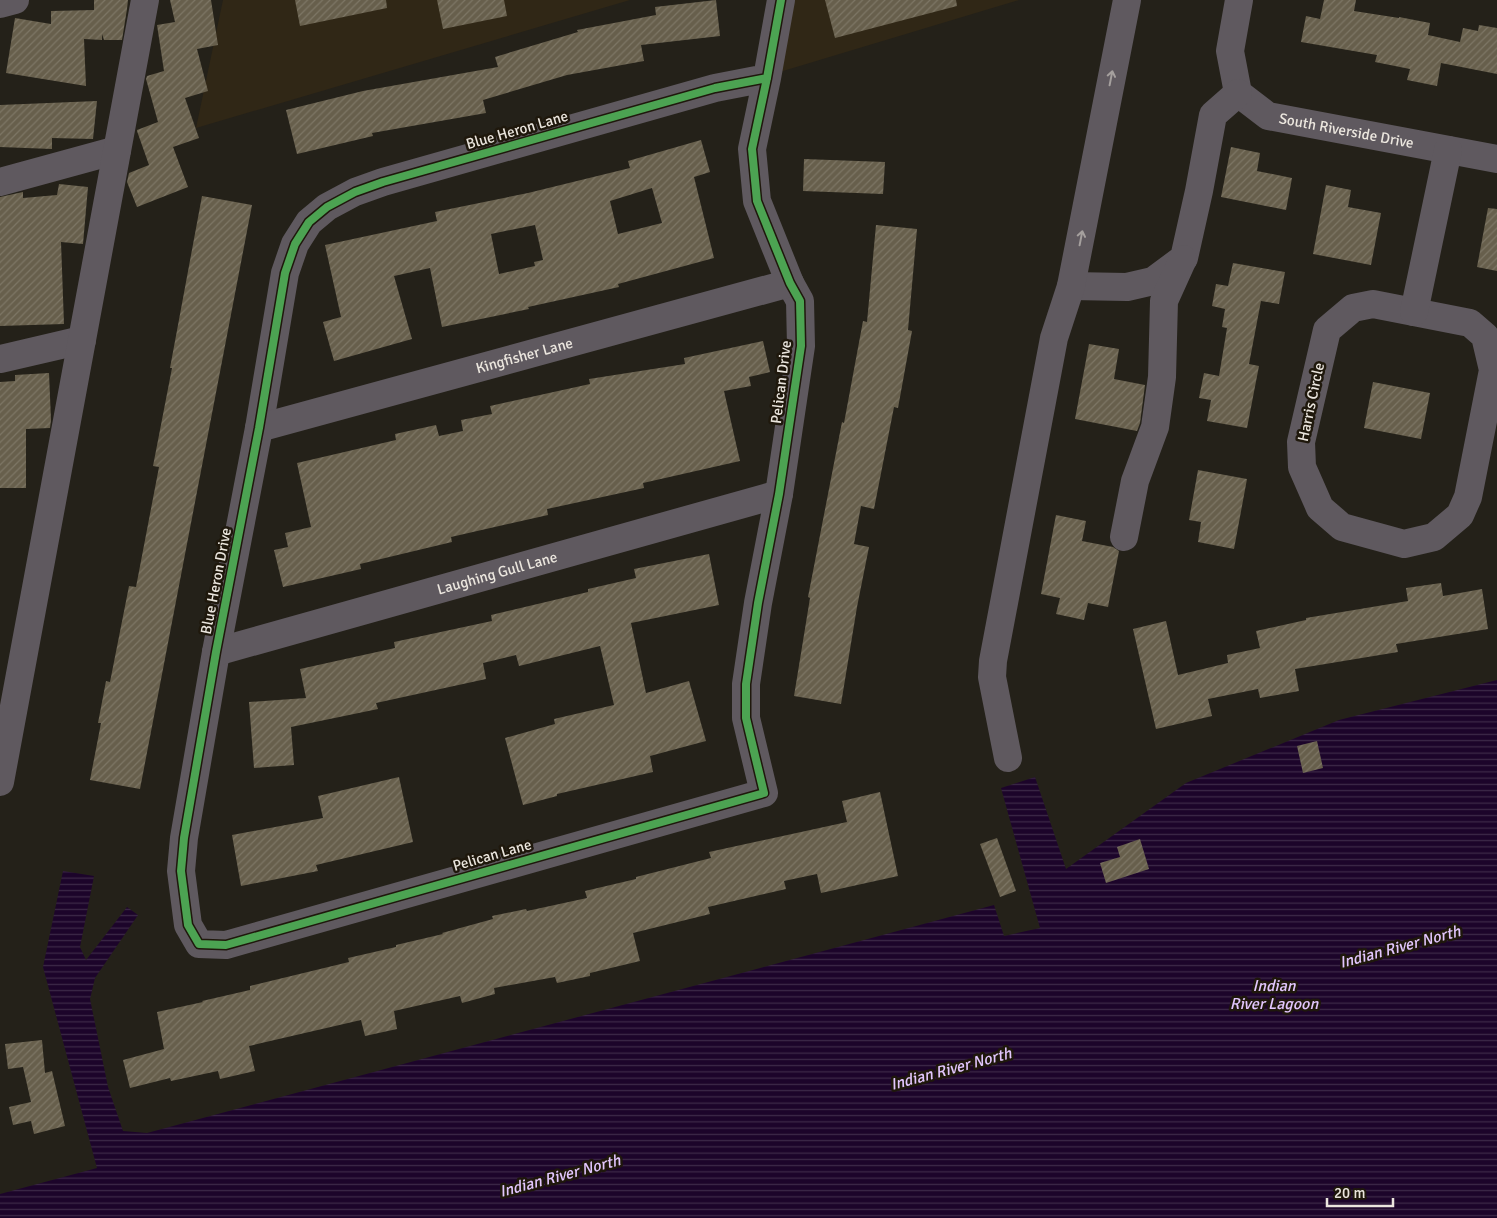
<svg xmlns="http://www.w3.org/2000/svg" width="1497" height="1218" viewBox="0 0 1497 1218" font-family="Signika,sans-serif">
	<defs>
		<pattern id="water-rules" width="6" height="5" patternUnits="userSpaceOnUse" patternTransform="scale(1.25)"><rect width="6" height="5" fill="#1c042a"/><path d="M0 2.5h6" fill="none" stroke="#3d2948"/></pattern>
		<pattern id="building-hatch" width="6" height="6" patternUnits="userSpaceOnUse" patternTransform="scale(1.25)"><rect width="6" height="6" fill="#675f4c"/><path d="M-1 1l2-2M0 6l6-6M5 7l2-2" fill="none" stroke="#7d7665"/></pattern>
	</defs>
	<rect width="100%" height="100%" fill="#242119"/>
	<g fill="#302716">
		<path d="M223,0H630L196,128Z"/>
		<path d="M787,0H1019L773,74Z"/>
	</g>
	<path fill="url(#water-rules)" d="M1497,680V1218H0V1194L97,1168L43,967L63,871L94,876L80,947L86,960L127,907L138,915L95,978L90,999L108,1087L123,1131L147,1133L994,905L1004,936L1040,928L1001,788L1035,777L1066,869L1186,783L1339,720Z"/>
	<g fill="url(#building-hatch)" fill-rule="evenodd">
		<path d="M94,0H128L127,9L122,40H104L102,34V40L84,39L86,86L6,73L15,18L51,24V11L94,10Z"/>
		<path d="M170,0H211L218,45L197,49L208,91L185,98L199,138L173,147L188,187L137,207L127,182L129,173L149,165L137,131V130L158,122L146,79L147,76L164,71L157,25L175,22Z"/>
		<path d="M295,0H386L387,8L300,26Z"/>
		<path d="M437,0H504L507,16L443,29Z"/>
		<path d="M716,0L720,36L641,45L644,61L567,75L483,100L486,113L372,133L373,136L297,154L286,110L363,91L498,67L495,57L578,32L577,30L656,15L655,7Z"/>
		<path d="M825,0H956L957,6L835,38Z"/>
		<path d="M1324,0H1356L1354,11L1399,18V17L1430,23L1428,35L1460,42L1463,28L1478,31L1479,25L1497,28V74L1441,63L1437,86L1407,80L1410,69L1375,62L1377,55L1301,42L1306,16L1320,19Z"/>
		<path d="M97,101L93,139L52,138V149L0,147V105Z"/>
		<path d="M701,140L710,172L694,177L714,258L618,284L619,287L528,307L529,309L442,327L430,268L394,276L412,339L334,361L323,322L341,317L325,245L437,221L435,212L528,193L630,168L628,161ZM652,188L662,223L618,234L610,201ZM535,225L543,260L534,262L535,266L499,274L491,234Z"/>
		<path d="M1231,147L1260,153L1257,171L1292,178L1286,210L1221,197Z"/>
		<path d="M804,159L885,162L883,194L803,191Z"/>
		<path d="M59,184L88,187L83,244L61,242L64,324L0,326V197L23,192V198L57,195Z"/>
		<path d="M1326,185L1351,190L1348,207L1381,213L1371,265L1313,254Z"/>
		<path d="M202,196L252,205L140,789L90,780L101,723H98L106,681L110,682L129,586L136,587L159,467L153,466L172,368H170Z"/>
		<path d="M1488,208L1497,209V271L1477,267Z"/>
		<path d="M876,225L917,229L908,330L912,331L898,408L894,407L874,509L861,506L854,544L869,547L857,607L841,704L794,696L810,598L808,597L842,422L844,423L863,321L867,322Z"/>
		<path d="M1233,263L1285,272L1279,304L1261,301L1249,364L1259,366L1247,428L1207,421L1211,400L1199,398L1204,373L1219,376L1227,328L1222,327L1225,309L1212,306L1216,284L1228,286Z"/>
		<path d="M763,341L770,372L749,377L751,386L724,391L740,461L643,483L644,488L547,509L548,515L451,537L452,542L360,564L361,569L283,587L274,550L288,547L285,533L311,527L297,463L396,440L395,434L436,425L439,436L463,431L461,420L492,414L490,406L590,384L589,379L685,364L684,358Z"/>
		<path d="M1089,344L1119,349L1114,379L1145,385L1140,423L1137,431L1075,419Z"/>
		<path d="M49,373L51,420L50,428L26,429V488H0V382L15,381V375Z"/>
		<path d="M1373,382L1430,393L1421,439L1364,428Z"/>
		<path d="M1198,470L1247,479L1234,549L1198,542L1201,522L1189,520Z"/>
		<path d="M1056,515L1086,521L1082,541L1113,547L1119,551L1108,607L1088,603L1084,620L1056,614L1060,598L1041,594Z"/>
		<path d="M709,554L719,605L631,623L646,693L689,681L706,741L650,756L653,772L557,794V796L523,805L505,738L555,724L554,719L614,705L600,646L519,666L516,655L483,663L486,679L376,703L378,709L291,727L294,765L254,768L249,702L306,698L300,669L395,648L394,642L492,621L491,615L588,592V589L636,578L634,569Z"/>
		<path d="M1441,583L1443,596L1482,589L1488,629L1396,644L1398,652L1295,669L1299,691L1260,698L1258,689L1208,699L1212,716L1156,729L1133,629L1166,621L1178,675L1228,663L1227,655L1260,648L1256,631L1306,620V618L1408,601L1406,588Z"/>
		<path d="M1317,741L1323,768L1303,773L1297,746Z"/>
		<path d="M399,777L413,842L316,865L318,871L241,886L232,835L323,818L318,796Z"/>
		<path d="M880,792L898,876L821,893L817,874L784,881L786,889L708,907L710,914L633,933L640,961L590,973V976L557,983L555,977L494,988L495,994L462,1003L460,996L394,1011L397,1029L365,1036L361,1020L249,1046L255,1071L220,1079L218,1071L171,1081L170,1078L130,1088L123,1060L164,1049L157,1012L203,1002L202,1001L250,990V986L349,962L348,958L396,947V945L443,934L442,933L493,919L492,916L526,909L527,911L587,898L585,891L636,879V877L711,858L709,852L847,822L842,801Z"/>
		<path d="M997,838L1016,891L1000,897L980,844Z"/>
		<path d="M1140,839L1149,869L1106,883L1100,863L1120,857L1117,847Z"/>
		<path d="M42,1040L45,1073L52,1071L65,1126L34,1134L31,1121L13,1125L9,1107L31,1102L23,1067L8,1069L5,1044Z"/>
	</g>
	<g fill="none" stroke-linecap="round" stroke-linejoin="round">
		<g stroke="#5f595f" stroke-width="28">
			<path id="s1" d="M1239,0L1230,51L1238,93L1268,116L1497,159"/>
			<path d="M0,4L15,0"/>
			<path d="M767,78L715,88L383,182L355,192L327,207L309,222L295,244L285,273L259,428L216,652L184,838L181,871L188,925L199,944L226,945L764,793L746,718V684L758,603L779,494L801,346L800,301L790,283L757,201L752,149L767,78L781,0"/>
			<path d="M0,182L117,150"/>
			<path d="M1071,286L1127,287L1153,281L1184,258L1199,191L1213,115L1238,93"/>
			<path d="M1373,304L1470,323L1485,336L1493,370L1468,497L1460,515L1434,537L1404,544L1342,527L1320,508L1302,467L1301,442L1327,330L1353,308Z"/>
			<path d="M1414,312L1448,150"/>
			<path d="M0,359L82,340"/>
			<path id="s2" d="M259,428L790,283"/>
			<path d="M1124,537L1135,481L1155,427L1162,377L1164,301L1183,259"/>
			<path id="s3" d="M216,652L779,494"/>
			<path d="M1008,758L992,677L993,661L1054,338L1071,286L1127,0"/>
			<path d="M0,782L145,0"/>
		</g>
		<g stroke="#1f180c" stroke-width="11">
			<path id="cycleway" d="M767,78L715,88L383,182L355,192L327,207L309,222L295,244L285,273L259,428L216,652L184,838L181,871L188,925L199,944L226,945L764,793L746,718V684L758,603L779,494L801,346L800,301L790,283L757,201L752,149L767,78L781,0"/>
		</g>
		<use href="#cycleway" stroke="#4ca352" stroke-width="8"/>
	</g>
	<defs><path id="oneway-shaft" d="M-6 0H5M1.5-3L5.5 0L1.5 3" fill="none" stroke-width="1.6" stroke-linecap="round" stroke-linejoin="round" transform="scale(1.25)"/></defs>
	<g stroke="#a5a09e">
		<use href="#oneway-shaft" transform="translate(1111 78) rotate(-79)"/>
		<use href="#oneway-shaft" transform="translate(1081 238) rotate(-79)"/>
	</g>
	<g text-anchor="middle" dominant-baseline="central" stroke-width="5" stroke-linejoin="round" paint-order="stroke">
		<g font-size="15" fill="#ebe6de" stroke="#1f180c">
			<text transform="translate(517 130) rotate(-16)">Blue Heron Lane</text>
			<text stroke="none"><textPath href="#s1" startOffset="212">South Riverside Drive</textPath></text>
			<text stroke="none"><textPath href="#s2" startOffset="275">Kingfisher Lane</textPath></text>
			<text transform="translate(781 382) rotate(-83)">Pelican Drive</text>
			<text transform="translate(1311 402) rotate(-78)">Harris Circle</text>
			<text stroke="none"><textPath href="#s3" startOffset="292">Laughing Gull Lane</textPath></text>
			<text transform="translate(216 581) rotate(-79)">Blue Heron Drive</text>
			<text transform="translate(492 855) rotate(-16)">Pelican Lane</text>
		</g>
		<g font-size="16" font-style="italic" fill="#e2c6fd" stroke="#1f180c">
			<text transform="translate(1400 947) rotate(-15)">Indian River North</text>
			<text x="1274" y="986">Indian<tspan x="1274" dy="18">River Lagoon</tspan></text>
			<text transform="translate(951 1069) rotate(-15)">Indian River North</text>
			<text transform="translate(560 1176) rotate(-15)">Indian River North</text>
		</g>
	</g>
	<path d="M1327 1198v8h66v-8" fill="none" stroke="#ebe6de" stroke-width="2.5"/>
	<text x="1334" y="1198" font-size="15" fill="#ebe6de" stroke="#1f180c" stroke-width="4" paint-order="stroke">20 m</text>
</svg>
